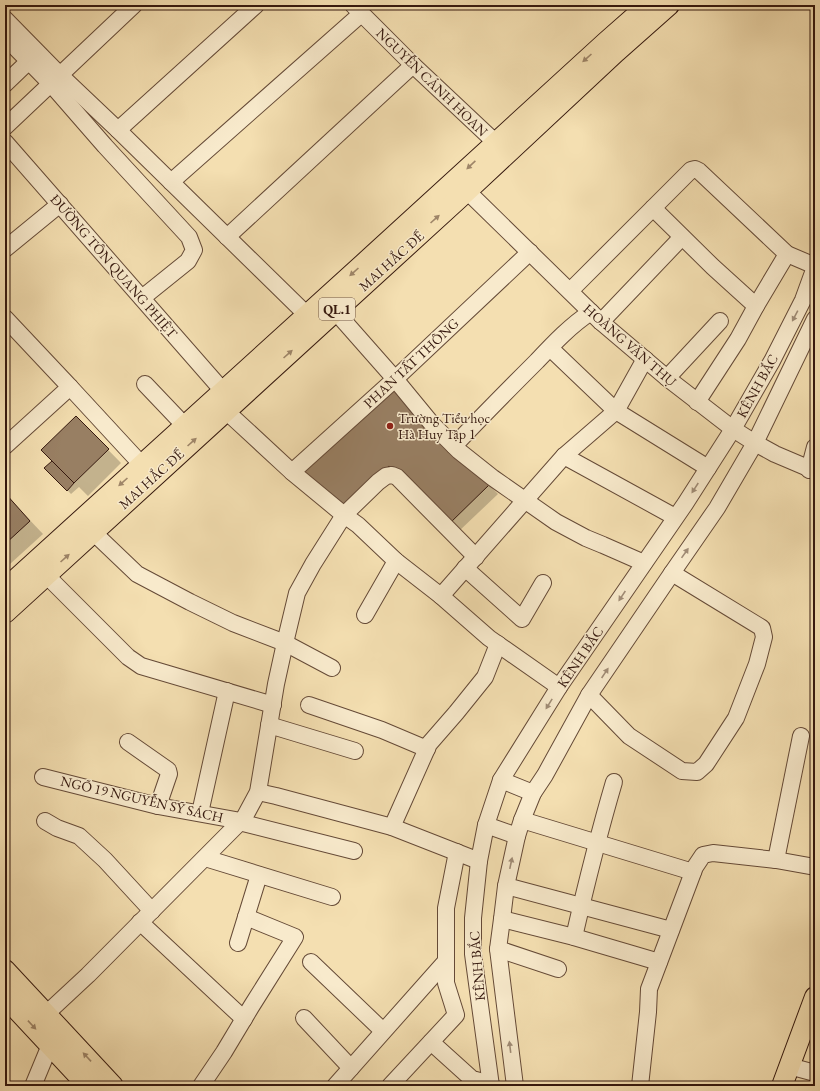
<svg xmlns="http://www.w3.org/2000/svg" width="820" height="1091" viewBox="0 0 820 1091" font-family="'EB Garamond',serif">
	<rect width="100%" height="100%" fill="#f4dfb1"/>
	<filter id="stains"><feTurbulence type="fractalNoise" baseFrequency=".005" numOctaves="4"/><feColorMatrix values="0 0 0 0 .2 0 0 0 0 .09 0 0 0 0 .02 0 0 0 .5 -.17"/></filter>
	<radialGradient id="worn" r=".72"><stop offset=".6" stop-color="#630" stop-opacity="0"/><stop offset="1" stop-color="#630" stop-opacity=".3"/></radialGradient>
	<g fill="#0003">
		<path d="M394,388L498,494L458,532L398,474L352,518Z"/>
		<path d="M76,417L121,463L88,496L79,487L71,494L46,468L52,462Z"/>
		<path d="M5,494L43,534L10,564L5,559Z"/>
	</g>
	<g fill="#987f63" stroke="#35180e">
		<path d="M394,386L490,484L449,524L389,466L342,510L298,473Z"/>
		<path d="M76,416L109,449L74,483L41,450Z"/>
		<path d="M52,461L74,483L67,491L44,468Z"/>
		<path d="M5,493L30,521L5,544Z"/>
	</g>
	<g fill="none" stroke-linecap="round" stroke-linejoin="round">
		<g stroke="#654a37" stroke-width="18">
			<g id="minor">
				<path d="M353,5L413,65L495,142"/>
				<path d="M5,19L60,75L118,130L307,315"/>
				<path d="M5,37L51,84L105,146L189,237L194,250L188,261L142,298"/>
				<path d="M5,84L29,61"/>
				<path d="M5,127L134,5"/>
				<path d="M118,130L256,5"/>
				<path d="M5,142L223,391"/>
				<path d="M171,182L361,14"/>
				<path d="M467,191L601,322L667,378L733,429L755,443L775,454L815,471"/>
				<path d="M653,208L713,267L756,306"/>
				<path d="M227,237L413,65"/>
				<path d="M5,249L60,204"/>
				<path d="M570,291L691,170L695,169L699,171L787,254L815,266"/>
				<path d="M335,311L395,379L432,424L459,451L493,478L556,522L586,538L603,545L644,563"/>
				<path d="M5,318L70,387L5,446"/>
				<path d="M601,322L682,237"/>
				<path d="M550,348L616,411L708,468"/>
				<path d="M667,378L720,321"/>
				<path d="M145,384L185,426"/>
				<path d="M70,387L142,465"/>
				<path d="M697,402L738,339L756,306L787,254"/>
				<path d="M226,411L292,472L344,515L358,525L396,561L441,596L489,638L559,687"/>
				<path d="M454,446C481,417 509,389 537,361C554,343 571,325 591,312"/>
				<path d="M564,456L675,517"/>
				<path d="M809,470L815,447"/>
				<path d="M292,472L395,379L530,252"/>
				<path d="M93,532L137,574L190,602L233,623L285,643L332,668"/>
				<path d="M465,568L522,619L543,583"/>
				<path d="M46,575L128,657L141,666L273,705"/>
				<path d="M441,596L564,456L616,411L645,359"/>
				<path d="M365,615L396,561"/>
				<path d="M589,695L629,736L682,771L697,772L706,764L736,718L757,664L764,637L762,628L672,573"/>
				<path d="M309,705L382,730L427,749"/>
				<path d="M269,725L355,751"/>
				<path d="M128,742L168,770L169,774L158,806"/>
				<path d="M43,777L158,806L241,821L243,823L354,851"/>
				<path d="M501,780L533,793"/>
				<path d="M258,792L276,796L392,827L479,861"/>
				<path d="M200,813L227,691"/>
				<path d="M522,820L693,872"/>
				<path d="M45,821L57,828L79,836L105,860L152,911"/>
				<path d="M486,825L517,836"/>
				<path d="M392,827L429,744L456,713L485,677L498,644"/>
				<path d="M205,858L332,897"/>
				<path d="M776,860L801,736"/>
				<path d="M506,886L671,930"/>
				<path d="M502,919L574,937L659,962"/>
				<path d="M140,922L244,1019"/>
				<path d="M574,937C586,885 599,833 614,782"/>
				<path d="M238,943L259,875"/>
				<path d="M498,949L558,969"/>
				<path d="M311,962L383,1031"/>
				<path d="M46,1014L88,975L244,818L258,792L276,684L285,643L297,593L313,564L344,515L378,482L386,476L392,475L397,477L476,557"/>
				<path d="M304,1018L351,1068"/>
				<path d="M431,1042L472,1079L491,1084"/>
				<path d="M789,1066L815,1073"/>
				<path d="M33,1086L50,1045"/>
				<path d="M201,1086L224,1052L251,1007L295,937L246,917"/>
				<path d="M335,1086L446,961"/>
				<path d="M390,1086L456,1015L446,983V908L457,852"/>
				<path d="M491,1086L473,954V918L479,861L486,825L501,780L559,687L685,504L733,429L772,361L803,300L815,267"/>
				<path d="M515,1086L498,949L502,919L506,886L517,836L522,820L533,793L545,775L589,695L672,573L717,508L755,443L815,319"/>
				<path d="M640,1086L648,1012L649,989L695,867L703,855L713,853L776,860L815,867"/>
			</g>
		</g>
		<g stroke="#35180e" stroke-width="22">
			<g id="major">
				<path d="M5,589L372,256L606,42L648,5"/>
				<path d="M5,613L467,191L616,52L669,5"/>
				<path d="M5,970L113,1086"/>
				<path d="M5,997L88,1086"/>
				<path d="M782,1086L815,997"/>
			</g>
		</g>
		<use href="#minor" stroke="#f8eacc" stroke-width="16"/>
		<use href="#major" stroke="#f4dfb1" stroke-width="20"/>
	</g>
	<defs><path id="oneway-solid" d="M-6-.8H1V-3.2L6.5 0L1 3.2V.8H-6Z"/></defs>
	<g fill="#9e8568">
		<use href="#oneway-solid" transform="translate(587 58) rotate(138)"/>
		<use href="#oneway-solid" transform="translate(471 165) rotate(137)"/>
		<use href="#oneway-solid" transform="translate(435 219) rotate(-42)"/>
		<use href="#oneway-solid" transform="translate(354 272) rotate(138)"/>
		<use href="#oneway-solid" transform="translate(288 354) rotate(-42)"/>
		<use href="#oneway-solid" transform="translate(192 442) rotate(-42)"/>
		<use href="#oneway-solid" transform="translate(123 482) rotate(138)"/>
		<use href="#oneway-solid" transform="translate(65 558) rotate(-42)"/>
		<use href="#oneway-solid" transform="translate(32 1025) rotate(47)"/>
		<use href="#oneway-solid" transform="translate(87 1057) rotate(-133)"/>
	</g>
	<g fill="#a08c76">
		<use href="#oneway-solid" transform="translate(795 316) rotate(118)"/>
		<use href="#oneway-solid" transform="translate(695 488) rotate(123)"/>
		<use href="#oneway-solid" transform="translate(685 553) rotate(-55)"/>
		<use href="#oneway-solid" transform="translate(622 596) rotate(124)"/>
		<use href="#oneway-solid" transform="translate(605 673) rotate(-56)"/>
		<use href="#oneway-solid" transform="translate(549 704) rotate(122)"/>
		<use href="#oneway-solid" transform="translate(511 863) rotate(-78)"/>
		<use href="#oneway-solid" transform="translate(510 1047) rotate(-97)"/>
	</g>
	<circle fill="#8f2418" stroke="#f8eacc" stroke-width="1.5" cx="390" cy="426" r="4"/>
	<g text-anchor="middle" dominant-baseline="central" stroke-width="3" stroke-linejoin="round" paint-order="stroke">
		<rect fill="#f8eacc" stroke="#705747" stroke-width="1" x="319" y="298" width="36" height="22" rx="3"/>
		<g font-size="13" font-weight="bold" fill="#35180e">
			<text x="337" y="309">QL.1</text>
		</g>
		<g font-size="14" fill="#35180e" stroke="#f8eacc">
			<text transform="translate(432 82) rotate(44)">NGUYỄN CẢNH HOAN</text>
			<text transform="translate(391 261) rotate(-42)">MAI HẮC ĐẾ</text>
			<text transform="translate(114 266) rotate(49)">ĐƯỜNG TÔN QUANG PHIỆT</text>
			<text transform="translate(630 345) rotate(41)">HOÀNG VĂN THỤ</text>
			<text transform="translate(411 363) rotate(-43)">PHAN TẤT THÔNG</text>
			<text transform="translate(757 386) rotate(-61)">KÊNH BẮC</text>
			<text transform="translate(151 479) rotate(-42)">MAI HẮC ĐẾ</text>
			<text transform="translate(580 657) rotate(-56)">KÊNH BẮC</text>
			<text transform="translate(142 799) rotate(13)">NGÕ 19 NGUYỄN SỸ SÁCH</text>
			<text transform="translate(477 966) rotate(-95)">KÊNH BẮC</text>
		</g>
		<g font-size="14" fill="#35180e" stroke="#f8eacc" text-anchor="start">
			<text x="398" y="418">Trường Tiểu học<tspan x="398" dy="16">Hà Huy Tập 1</tspan></text>
		</g>
	</g>
	<rect width="820" height="1091" fill="none" stroke="#f4dfb1" stroke-width="20"/>
	<rect x="6" y="6" width="808" height="1079" fill="none" stroke="#35180e" stroke-width="2"/>
	<rect x="10" y="10" width="800" height="1071" fill="none" stroke="#35180e"/>
	<rect width="100%" height="100%" filter="url(#stains)"/>
	<rect width="100%" height="100%" fill="url(#worn)"/>
</svg>
